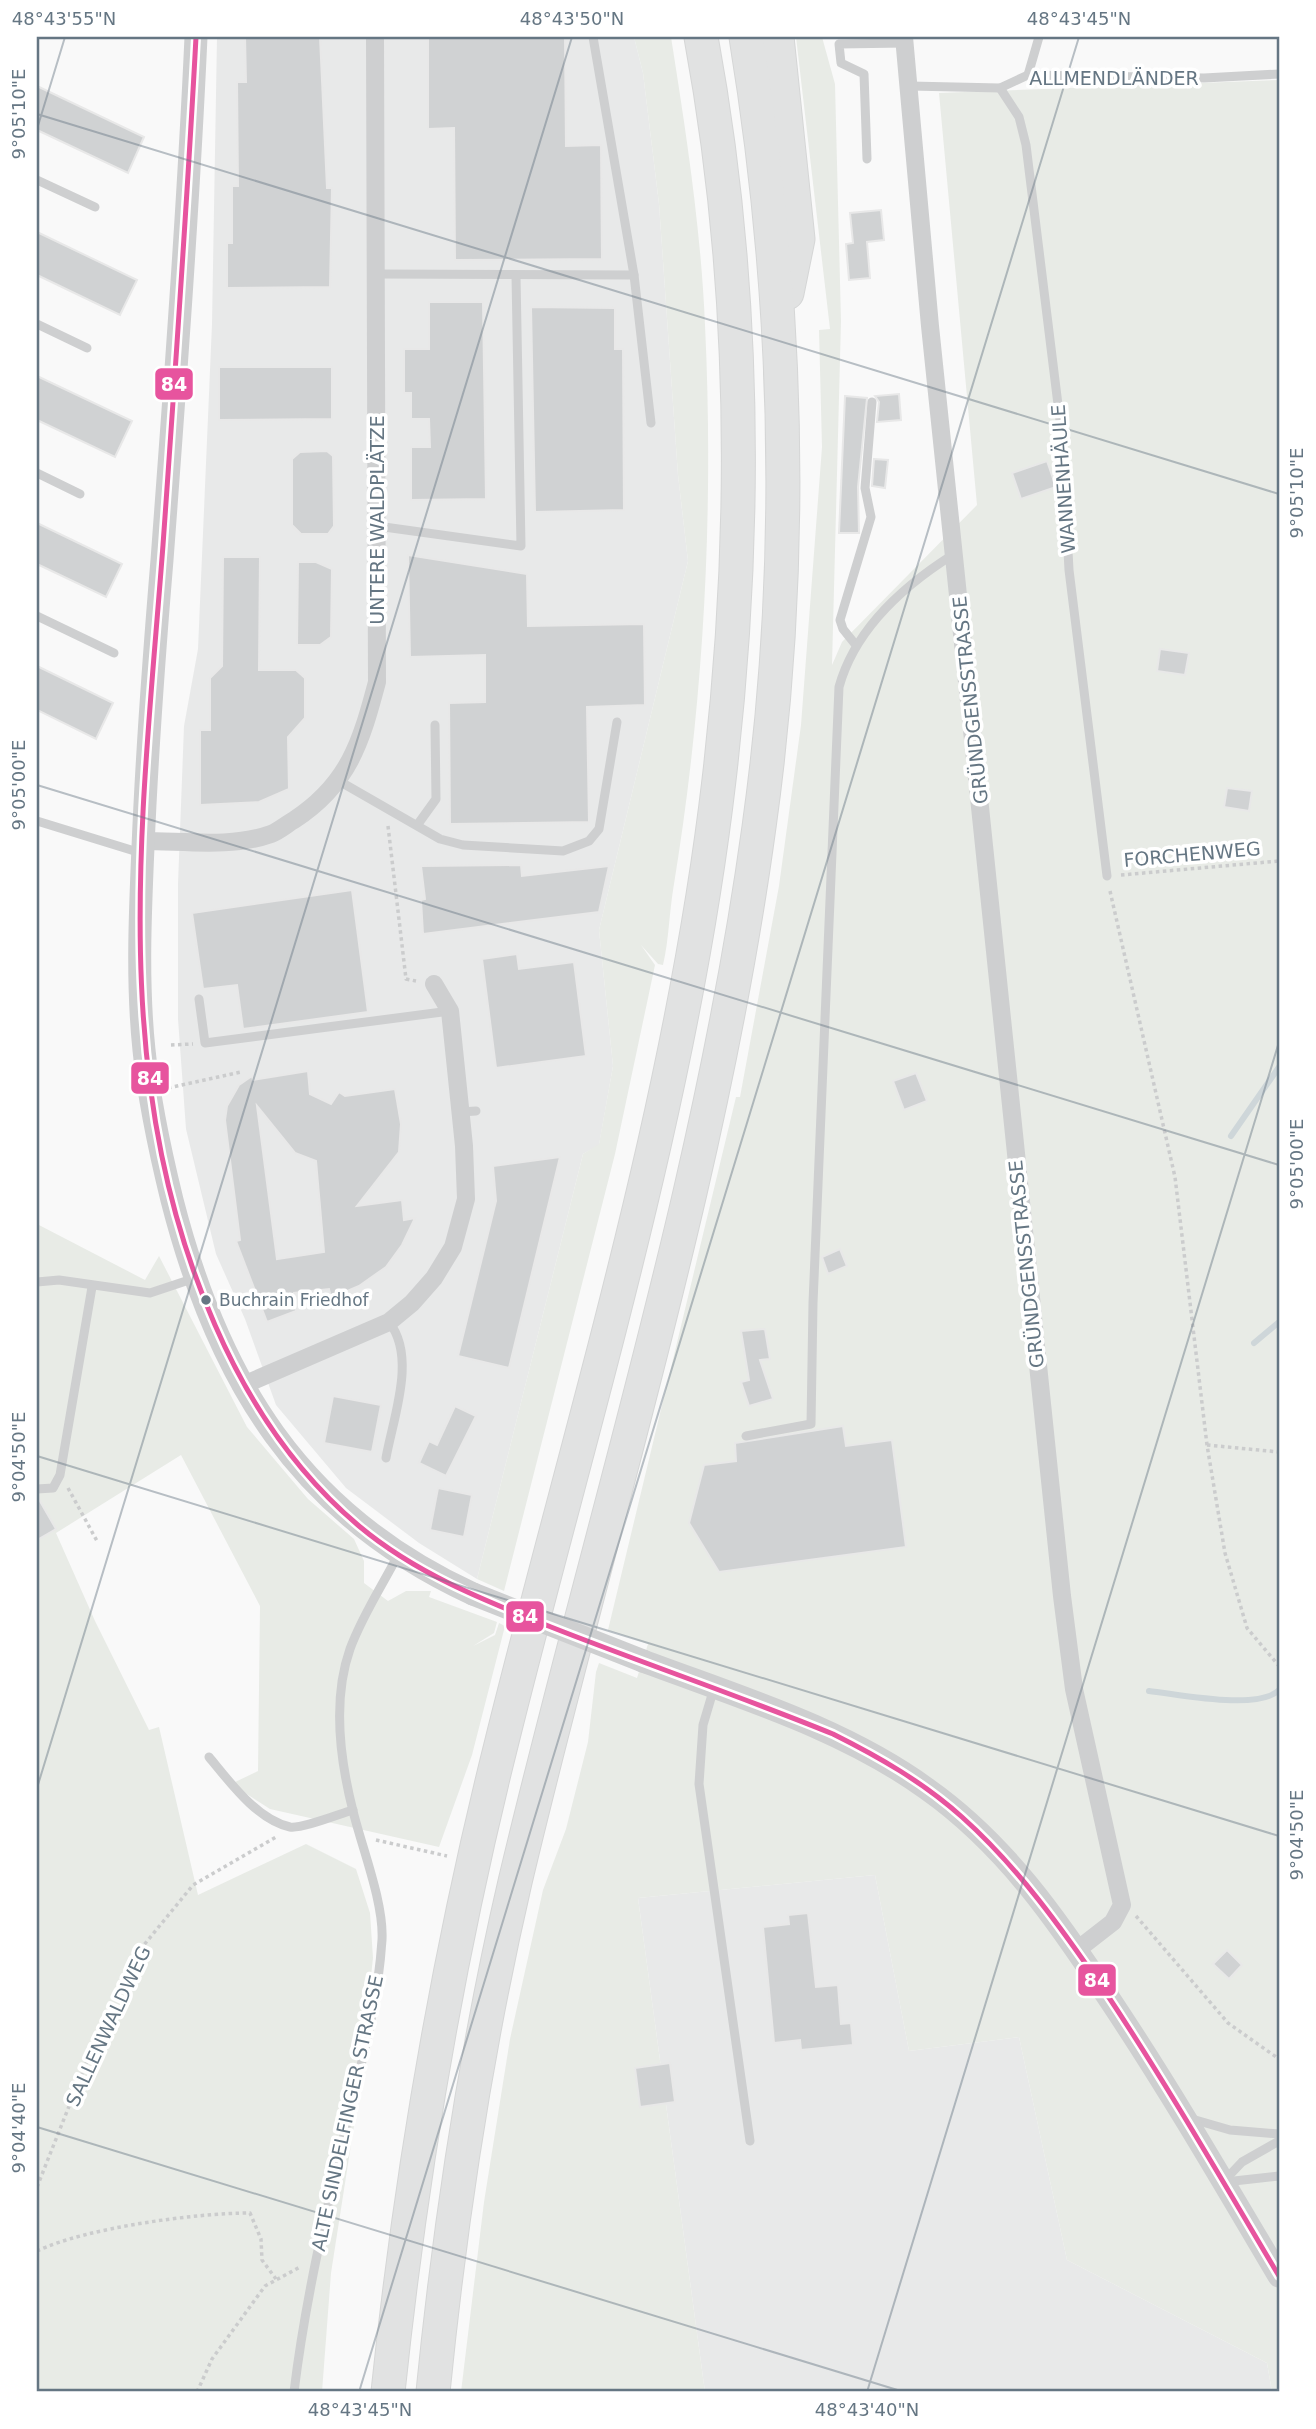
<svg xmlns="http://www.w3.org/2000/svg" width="1316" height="2429" viewBox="0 0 1316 2429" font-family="'DejaVu Sans',sans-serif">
	<rect width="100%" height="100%" fill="#f9f9f9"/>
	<g fill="#e8e9e9">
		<path d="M217,37H634L643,73L659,204L678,475L688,561L599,930L613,1066L599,1145L583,1154L477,1579L419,1543L346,1488L276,1405L245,1319L216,1254L186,1129L178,1019V884L184,726L198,649L212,324Z"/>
		<path d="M875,1875L909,2051L1019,2037L1067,2260L1267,2363L1272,2392H705L638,1898Z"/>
	</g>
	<g fill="#e8ebe6">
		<path d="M634,37H671C686,132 701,229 705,325C714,512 704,700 674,884C669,913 669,940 663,965L658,964L641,945L655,965L615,1154L504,1591L477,1579L583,1154L599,1144L613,1066L599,930L688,561L678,475L659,204L643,73Z"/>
		<path d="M796,37H822L835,84L841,321L832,665L842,642L977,505L939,93L1279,80V2392H1272L1267,2363L1067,2260L1019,2037L909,2051L875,1875L638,1898L705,2392H461L484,2202L510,2039L543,1890L566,1829L588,1742L596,1672L599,1663L637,1678L648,1644L608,1630L736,1097H740L779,886L801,725L822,447L819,330L830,329Z"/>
		<path d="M37,1224L145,1280L159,1256L247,1427L308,1499L354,1539L364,1561V1583L388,1601L406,1591H431L429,1597L497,1622L494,1633L473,1646L495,1635L499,1623L505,1626L472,1755L439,1847L270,1809L231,1784L258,1771L260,1606L181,1455L56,1533L95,1621L149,1730L159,1727L198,1895L306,1844L356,1869L370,1913L373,1958L355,2119L331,2273L322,2392H37Z"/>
	</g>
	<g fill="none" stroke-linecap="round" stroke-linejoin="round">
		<g stroke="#ced6d9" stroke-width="6">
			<path d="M1231,1136L1279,1067"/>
			<path d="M1254,1343L1279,1322"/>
			<path d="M1149,1691C1178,1694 1258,1711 1279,1690"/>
		</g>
	</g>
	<g fill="#d0d2d3" stroke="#e8e8e8" stroke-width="2" fill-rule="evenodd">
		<path d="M245,37H320L327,188H332L330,287L227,288V243H232V186H238L237,82H246Z"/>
		<path d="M428,37H565L566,146L601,145L602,259L455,260L454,128L428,129Z"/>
		<path d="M37,86L144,137L128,173L37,130Z"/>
		<path d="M881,210L884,240L867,242L870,278L849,280L846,244L853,243L850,213Z"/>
		<path d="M37,232L137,280L120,315L37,275Z"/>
		<path d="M429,302H483L486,499L411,500V447H430L429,419H411V393H404V349H429Z"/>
		<path d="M531,307L615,308V349H623L624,510L535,512Z"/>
		<path d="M219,367H332V419L219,420Z"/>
		<path d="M37,376L132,421L115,457L37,420Z"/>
		<path d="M899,394L901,420L877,422L879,402L875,396Z"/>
		<path d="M845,396L867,398L858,487L859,533H839Z"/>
		<path d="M327,451L333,456L334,526L328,534H301L292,525V459L300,452Z"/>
		<path d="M874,459L888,460L885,488L872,486Z"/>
		<path d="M1047,461L1056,487L1021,499L1012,473Z"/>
		<path d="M37,523L122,564L106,597L37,564Z"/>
		<path d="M408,555L527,574L528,626L644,624L645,705L587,707L589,822L450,824L449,703L485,702V655L410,657Z"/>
		<path d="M223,557H260L259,670H296L305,678V718L288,737L289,789L259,802L200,805V730H210V678L222,666Z"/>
		<path d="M298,562H316L332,569L331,637L320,645H297Z"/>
		<path d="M1160,649L1189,653L1185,675L1157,671Z"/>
		<path d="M37,666L113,703L96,739L37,710Z"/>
		<path d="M1227,788L1252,791L1249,811L1224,807Z"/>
		<path d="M521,865L522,876L609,866L599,912L423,934L421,900L425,899L421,866Z"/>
		<path d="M352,890L368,1012L243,1029L237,985L203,989L192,913Z"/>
		<path d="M517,954L519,969L574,962L586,1056L496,1068L482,959Z"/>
		<path d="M308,1071L310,1094L331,1104L339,1092L345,1096L395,1089L401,1124L399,1152L357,1206L402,1200L404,1220L415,1218L402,1245L386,1267L359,1286L331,1298L329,1289L294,1293L296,1311L267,1322L236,1241L240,1240L225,1120L227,1106L239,1085L252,1076L253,1080ZM257,1106L295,1153L316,1161L324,1252L277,1259Z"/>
		<path d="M916,1073L927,1101L904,1110L893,1081Z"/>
		<path d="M560,1157L509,1368L458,1356L496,1201L493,1166Z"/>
		<path d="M840,1249L847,1266L828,1274L822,1257Z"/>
		<path d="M765,1329L770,1359L760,1360L773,1399L749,1406L741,1382L749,1380L741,1331Z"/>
		<path d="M333,1396L381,1405L372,1452L324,1443Z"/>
		<path d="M455,1406L476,1416L446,1476L419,1463L429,1441L437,1445Z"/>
		<path d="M843,1426L846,1446L892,1440L906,1547L719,1572L689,1523L704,1465L736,1461L735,1443Z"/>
		<path d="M438,1488L472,1495L464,1537L430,1530Z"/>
		<path d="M37,1496L56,1529L37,1540Z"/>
		<path d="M808,1913L816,1987L838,1985L841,2024L851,2023L853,2045L801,2050L800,2040L774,2043L763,1927L789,1924L788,1915Z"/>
		<path d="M1227,1950L1242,1965L1229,1979L1213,1964Z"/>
		<path d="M670,2063L675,2102L640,2107L635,2068Z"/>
	</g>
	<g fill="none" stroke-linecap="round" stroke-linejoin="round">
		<g stroke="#d5d6d6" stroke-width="35">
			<g id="motorway">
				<path d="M777,37L798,239L787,293"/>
				<path d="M388,2392C411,2172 448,1956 502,1741C581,1423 681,1106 719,780C748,533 746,281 701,37"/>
				<path d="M433,2392C450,2221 476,2050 515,1882C598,1531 710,1186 759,827C796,563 789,300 746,37"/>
			</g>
		</g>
		<g stroke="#cbcccd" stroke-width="3.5" stroke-dasharray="3.5 3.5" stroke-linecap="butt">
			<path d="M388,826L406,979L416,981"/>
			<path d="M1121,875L1279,861"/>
			<path d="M1110,891L1175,1177L1207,1445L1225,1553L1247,1628L1279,1666"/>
			<path d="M171,1045L193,1044"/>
			<path d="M168,1088L241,1072"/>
			<path d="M1207,1445L1279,1452"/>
			<path d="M68,1488L97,1541"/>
			<path d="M376,1840L447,1856"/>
			<path d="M1136,1916L1228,2023L1279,2059"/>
			<path d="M37,2187L89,2056L139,1951L193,1885L276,1837"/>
			<path d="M37,2251C85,2228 195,2213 250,2213L261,2239L262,2260L276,2279"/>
			<path d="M197,2392L212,2359L265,2286L300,2267"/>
		</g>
		<g stroke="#cecfd0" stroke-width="9">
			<path d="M593,37L634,275L651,423"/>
			<path d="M1028,75L1039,37"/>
			<path d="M910,86L1000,88L1028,75L1204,78L1279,74"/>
			<path d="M1000,88L1019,117L1026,145L1062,437L1069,570L1107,876"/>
			<path d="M867,159L864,74L841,63L839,44L905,43"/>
			<path d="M37,180L95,207"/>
			<path d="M377,274L634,275"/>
			<path d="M37,324L87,348"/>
			<path d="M37,473L80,494"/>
			<path d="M377,526L521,546L516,276"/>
			<path d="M37,616L114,653"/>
			<path d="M855,644L843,629L840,620L871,517L865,488L872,402"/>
			<path d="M339,781L440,839L463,845L563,851L589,841L599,829L617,722"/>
			<path d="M37,821L141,853"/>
			<path d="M418,824L436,799L435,725"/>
			<path d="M199,999L205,1043L450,1011"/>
			<path d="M461,1112L476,1111"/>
			<path d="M37,1282L59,1280L150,1293L195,1278"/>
			<path d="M746,1436L811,1424L813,1303L839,687C855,629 903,586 954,554"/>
			<path d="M386,1458C393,1418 417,1357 389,1322"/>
			<path d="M37,1489L53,1488L60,1475L92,1287"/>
			<path d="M714,1688L703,1725L699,1784L750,2141"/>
			<path d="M209,1757C229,1781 257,1820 290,1827C302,1829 339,1814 353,1810"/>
			<path d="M1192,2119L1230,2130L1279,2134"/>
			<path d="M1225,2180L1242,2162L1279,2141"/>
			<path d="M1225,2182L1279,2176"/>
			<path d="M294,2392C305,2301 326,2211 347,2122C362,2062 378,2002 382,1940C384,1903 362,1848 353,1811C340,1760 332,1700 350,1649C362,1616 382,1586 398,1555"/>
		</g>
		<g stroke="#cecfd0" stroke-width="18">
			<path d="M904,37L930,326L1062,1596L1074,1689L1122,1905L1113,1922L1077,1950"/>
			<path d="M143,841C184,841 232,848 271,834C279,831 287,824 294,820C349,784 361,742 377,682L375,37"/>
			<path d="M241,1386L389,1322L412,1303L434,1278L453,1247L466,1199L464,1146L450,1011L434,984"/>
		</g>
		<g stroke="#cecfd0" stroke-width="23">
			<path d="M196,37C188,211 175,386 162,560C154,656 147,751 143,847C140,915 137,983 144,1050C149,1101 160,1151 172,1200C218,1380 299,1514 473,1594"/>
			<path d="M643,1661C739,1697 843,1728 927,1789C1005,1844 1058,1921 1110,2000C1170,2090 1224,2183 1279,2276"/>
		</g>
		<use href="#motorway" stroke="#e1e2e2" stroke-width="33"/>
		<path stroke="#cecfd0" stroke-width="23" d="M473,1594L643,1661"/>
		<g stroke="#fff" stroke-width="10">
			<path id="bus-1" d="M196,37C187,207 175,376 163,545C143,810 105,1074 215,1325C248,1401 295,1472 359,1526C415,1573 483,1600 551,1627C645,1664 740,1696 833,1734C879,1757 923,1782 962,1817C1018,1867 1062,1929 1104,1990C1166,2083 1222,2180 1279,2276"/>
		</g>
		<use href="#bus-1" stroke="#e7549e" stroke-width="5"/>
	</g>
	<path fill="none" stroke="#657683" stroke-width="2" stroke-opacity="0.45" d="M37,114L1279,494M37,129L65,37M37,785L1279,1165M37,1456L1279,1836M37,1788L572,37M37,2127L904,2392M359,2392L1079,37M867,2392L1279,1042"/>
	<circle fill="#657683" stroke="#fff" stroke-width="2.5" cx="206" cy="1300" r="6"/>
	<g text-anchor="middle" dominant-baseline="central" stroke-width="7" stroke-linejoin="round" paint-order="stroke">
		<g font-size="17" fill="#657683" stroke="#fff" text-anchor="start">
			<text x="219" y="1300">Buchrain Friedhof</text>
		</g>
		<g font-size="19" fill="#657683" stroke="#fff">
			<text x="1114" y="78">ALLMENDLÄNDER</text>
			<text transform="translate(1063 479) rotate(-94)">WANNENHÄULE</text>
			<text transform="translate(377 520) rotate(-90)">UNTERE WALDPLÄTZE</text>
			<text transform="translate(970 700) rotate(-96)">GRÜNDGENSSTRASSE</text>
			<text transform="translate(1192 854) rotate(-5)">FORCHENWEG</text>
			<text transform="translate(1026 1264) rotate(-96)">GRÜNDGENSSTRASSE</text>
			<text transform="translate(108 2026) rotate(-65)">SALLENWALDWEG</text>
			<text transform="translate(347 2113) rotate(-78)">ALTE SINDELFINGER STRASSE</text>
		</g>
	</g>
	<g stroke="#fff" stroke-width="2.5">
		<rect x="154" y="367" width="40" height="34" rx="7" fill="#e7549e"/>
		<rect x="130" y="1061" width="40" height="34" rx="7" fill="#e7549e"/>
		<rect x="505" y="1600" width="40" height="33" rx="7" fill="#e7549e"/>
		<rect x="1077" y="1963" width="40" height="34" rx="7" fill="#e7549e"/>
	</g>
	<g font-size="19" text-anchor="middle" font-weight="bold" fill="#fff">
		<text x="174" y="391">84</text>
		<text x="150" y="1085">84</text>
		<text x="525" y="1623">84</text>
		<text x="1097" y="1987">84</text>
	</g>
	<rect width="1316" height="2429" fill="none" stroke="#ffffff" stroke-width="77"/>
	<rect x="38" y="38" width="1240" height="2352" fill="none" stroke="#657683" stroke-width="2.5"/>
	<g font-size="18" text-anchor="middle" fill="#657683">
		<text x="64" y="25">48°43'55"N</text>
		<text x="572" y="25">48°43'50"N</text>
		<text x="1079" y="25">48°43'45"N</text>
		<text transform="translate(19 114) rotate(-90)" y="6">9°05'10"E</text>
		<text transform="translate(1297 493) rotate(-90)" y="6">9°05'10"E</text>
		<text transform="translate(19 785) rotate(-90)" y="6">9°05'00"E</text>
		<text transform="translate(1297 1164) rotate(-90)" y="6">9°05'00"E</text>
		<text transform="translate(19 1457) rotate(-90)" y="6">9°04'50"E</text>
		<text transform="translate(1297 1835) rotate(-90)" y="6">9°04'50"E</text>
		<text transform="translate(19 2128) rotate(-90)" y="6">9°04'40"E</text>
		<text x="360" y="2416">48°43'45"N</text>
		<text x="867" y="2416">48°43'40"N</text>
	</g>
</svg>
